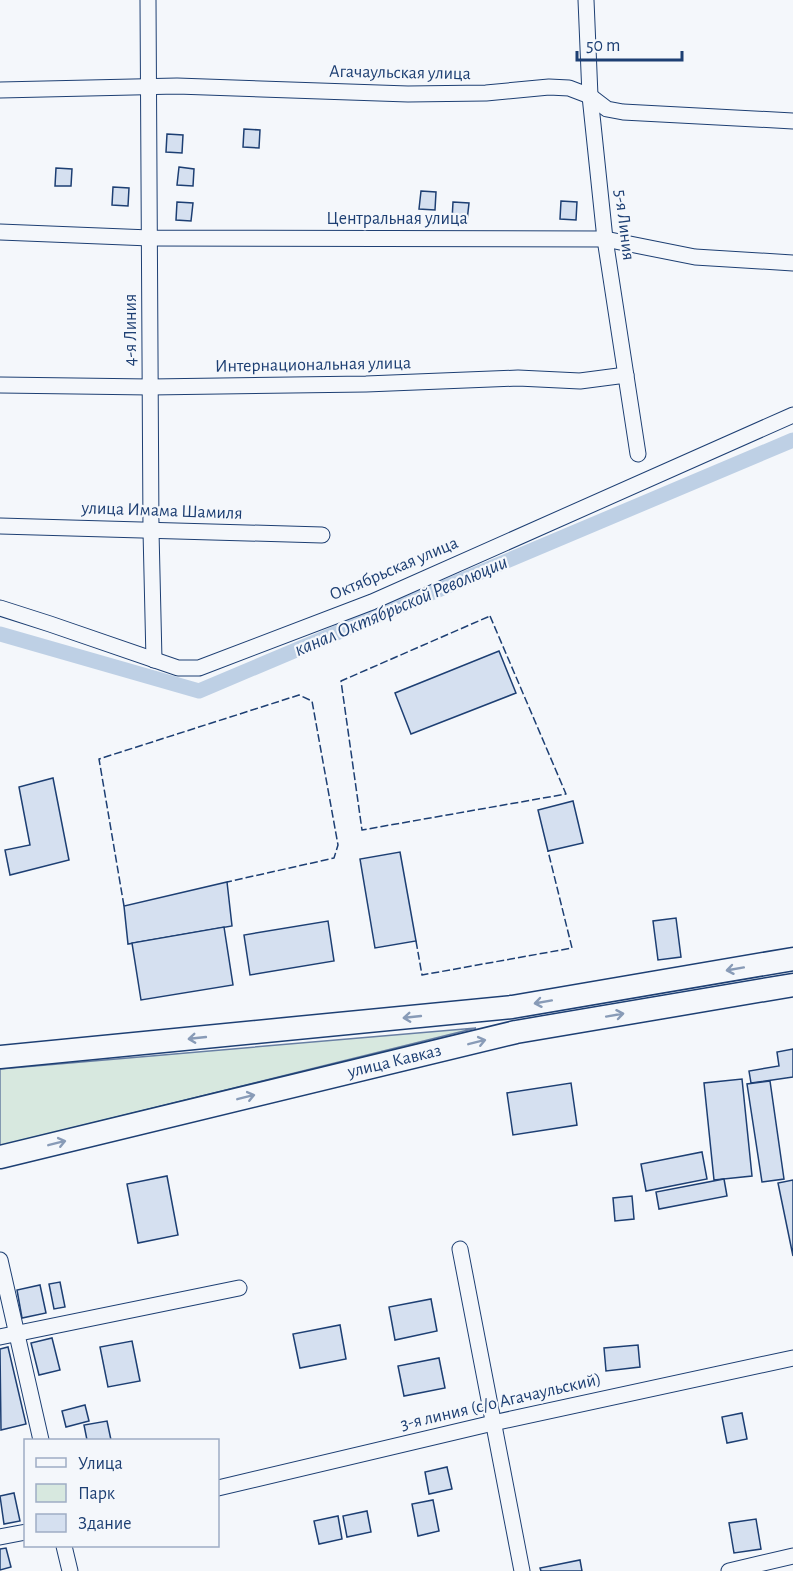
<svg xmlns="http://www.w3.org/2000/svg" width="793" height="1571" viewBox="0 0 793 1571" font-family="'Alegreya Sans',sans-serif">
	<rect width="100%" height="100%" fill="#f4f7fb"/>
	<path fill="#d7e8df" stroke="#687fa3" stroke-width="1.5" d="M476,1028L0,1146V1069Z"/>
	<g fill="none" stroke-linecap="round" stroke-linejoin="round">
		<path stroke="#bed0e5" stroke-width="15" d="M0,634L199,691L793,440"/>
	</g>
	<g fill="#d5e0f0" stroke="#1d3f73" stroke-width="1.5">
		<path d="M244,129L260,130L259,148L243,147Z"/>
		<path d="M167,134L183,135L182,153L166,152Z"/>
		<path d="M179,167L194,169L193,186L177,185Z"/>
		<path d="M56,168L72,169L71,186H55Z"/>
		<path d="M113,187L129,188L128,206L112,205Z"/>
		<path d="M421,191L436,192L435,210L419,209Z"/>
		<path d="M561,201L577,202L576,220L560,219Z"/>
		<path d="M177,202L193,203L191,221L176,220Z"/>
		<path d="M453,202L469,203L467,221L452,220Z"/>
		<path d="M499,651L516,693L411,734L395,693Z"/>
		<path d="M53,778L69,860L10,875L5,850L30,845L19,787Z"/>
		<path d="M573,801L583,843L548,851L538,810Z"/>
		<path d="M400,852L416,941L375,948L360,859Z"/>
		<path d="M227,882L232,926L128,944L124,906Z"/>
		<path d="M676,918L681,957L658,960L653,921Z"/>
		<path d="M328,921L334,961L250,975L244,935Z"/>
		<path d="M224,927L233,985L141,1000L132,943Z"/>
		<path d="M793,1049V1077L751,1083L749,1071L779,1066L777,1052Z"/>
		<path d="M742,1079L752,1176L714,1180L704,1083Z"/>
		<path d="M770,1081L784,1179L762,1182L747,1084Z"/>
		<path d="M571,1083L577,1125L513,1135L507,1093Z"/>
		<path d="M702,1152L707,1179L646,1191L641,1164Z"/>
		<path d="M167,1176L178,1235L138,1243L127,1184Z"/>
		<path d="M724,1179L727,1196L659,1209L656,1192Z"/>
		<path d="M793,1180V1256L778,1183Z"/>
		<path d="M632,1196L634,1219L615,1221L613,1198Z"/>
		<path d="M60,1282L65,1307L54,1309L49,1284Z"/>
		<path d="M40,1285L46,1313L22,1318L17,1290Z"/>
		<path d="M431,1299L437,1331L395,1340L389,1307Z"/>
		<path d="M340,1325L346,1359L300,1368L293,1334Z"/>
		<path d="M52,1338L60,1370L39,1375L31,1343Z"/>
		<path d="M132,1341L140,1381L108,1387L100,1347Z"/>
		<path d="M638,1345L640,1367L606,1371L604,1348Z"/>
		<path d="M8,1347L26,1424L1,1430L0,1349Z"/>
		<path d="M439,1358L445,1388L404,1396L398,1366Z"/>
		<path d="M85,1405L89,1421L66,1427L62,1411Z"/>
		<path d="M742,1413L747,1439L727,1443L722,1417Z"/>
		<path d="M107,1421L111,1440H87L84,1425Z"/>
		<path d="M447,1467L452,1489L429,1494L425,1472Z"/>
		<path d="M14,1493L20,1521L4,1524L0,1496Z"/>
		<path d="M433,1500L439,1531L418,1536L412,1504Z"/>
		<path d="M367,1511L371,1532L347,1537L343,1516Z"/>
		<path d="M338,1516L342,1539L319,1544L314,1521Z"/>
		<path d="M756,1519L761,1549L734,1553L729,1523Z"/>
		<path d="M6,1548L11,1567L0,1570V1549Z"/>
		<path d="M580,1560L582,1571H541L540,1568Z"/>
	</g>
	<g fill="none" stroke-linecap="round" stroke-linejoin="round">
		<g stroke="#1d3f73" stroke-width="17">
			<g id="minor">
				<path d="M148,0L151,531L154,660"/>
				<path d="M586,0L590,96L605,239L638,454"/>
				<path d="M0,90L177,86L408,94L486,93L549,87L569,88L590,96L607,109L623,112L793,121"/>
				<path d="M0,232L150,238L605,239L695,257L793,263"/>
				<path d="M0,385L150,387L366,384L518,378L580,381L626,375"/>
				<path d="M0,526L322,535"/>
				<path d="M0,608L50,624L178,668H199L372,602L793,415"/>
				<path d="M460,1249L522,1571"/>
				<path d="M0,1260L41,1440"/>
				<path d="M0,1337L239,1288"/>
				<path d="M218,1488L493,1423L793,1358"/>
				<path d="M0,1537L26,1532"/>
				<path d="M64,1546L70,1571"/>
				<path d="M729,1571L793,1556"/>
			</g>
		</g>
		<g stroke="#1d3f73" stroke-width="25">
			<g id="highway">
				<path d="M0,1057L512,1007L793,959"/>
				<path id="s1" d="M0,1157L516,1032L793,985"/>
			</g>
		</g>
		<use href="#minor" stroke="#f4f7fb" stroke-width="15"/>
		<use href="#highway" stroke="#f4f7fb" stroke-width="22"/>
		<g stroke="#1d3f73" stroke-width="1.5" stroke-dasharray="8 3" stroke-linecap="butt">
			<path d="M490,616L566,794L362,830L341,681Z"/>
			<path d="M124,906L99,759L299,695L312,701L338,845L334,858L227,882"/>
			<path d="M416,941L422,975L572,948L548,851"/>
		</g>
	</g>
	<defs><path id="oneway-shaft" d="M-6 0H5M1.5-3L5.5 0L1.5 3" fill="none" stroke-width="1.6" stroke-linecap="round" stroke-linejoin="round" transform="scale(1.5)"/></defs>
	<g stroke="#889bb7">
		<use href="#oneway-shaft" transform="translate(735 969) rotate(170)"/>
		<use href="#oneway-shaft" transform="translate(543 1002) rotate(170)"/>
		<use href="#oneway-shaft" transform="translate(615 1015) rotate(-10)"/>
		<use href="#oneway-shaft" transform="translate(412 1017) rotate(174)"/>
		<use href="#oneway-shaft" transform="translate(197 1038) rotate(174)"/>
		<use href="#oneway-shaft" transform="translate(477 1042) rotate(-14)"/>
		<use href="#oneway-shaft" transform="translate(246 1097) rotate(-14)"/>
		<use href="#oneway-shaft" transform="translate(57 1143) rotate(-14)"/>
	</g>
	<g text-anchor="middle" dominant-baseline="central" stroke-width="4.5" stroke-linejoin="round" paint-order="stroke">
		<g font-size="18" fill="#1d3f73" stroke="#f4f7fb">
			<text transform="translate(400 73) rotate(1)">Агачаульская улица</text>
			<text x="397" y="219">Центральная улица</text>
			<text transform="translate(624 225) rotate(83)">5-я Линия</text>
			<text transform="translate(131 330) rotate(-90)">4-я Линия</text>
			<text transform="translate(313 365) rotate(-1)">Интернациональная улица</text>
			<text transform="translate(162 511) rotate(2)">улица Имама Шамиля</text>
			<text transform="translate(394 569) rotate(-23)">Октябрьская улица</text>
			<text stroke="none"><textPath href="#s1" startOffset="406">улица Кавказ</textPath></text>
			<text transform="translate(501 1402) rotate(-13)">3-я линия (с/о Агачаульский)</text>
		</g>
		<g font-size="20" font-style="italic" fill="#1d3f73" stroke="#f4f7fb">
			<text transform="translate(401 606) rotate(-23)">канал Октябрьской Революции</text>
		</g>
	</g>
	<rect x="24" y="1439" width="195" height="108" fill="#f4f7fb" stroke="#9eadc5" stroke-width="1.5"/>
	<rect x="36" y="1458" width="30" height="9" fill="#f4f7fb" stroke="#9eadc5" stroke-width="1.5"/>
	<text x="78" y="1469" font-size="18" fill="#1d3f73">Улица</text>
	<rect x="36" y="1484" width="30" height="18" fill="#d7e8df" stroke="#9eadc5" stroke-width="1.5"/>
	<text x="78" y="1499" font-size="18" fill="#1d3f73">Парк</text>
	<rect x="36" y="1514" width="30" height="18" fill="#d5e0f0" stroke="#9eadc5" stroke-width="1.5"/>
	<text x="78" y="1529" font-size="18" fill="#1d3f73">Здание</text>
	<path d="M577 51v9h105v-9" fill="none" stroke="#1d3f73" stroke-width="3"/>
	<text x="586" y="51" font-size="18" fill="#1d3f73" stroke="#f4f7fb" stroke-width="4.5" paint-order="stroke">50 m</text>
</svg>
